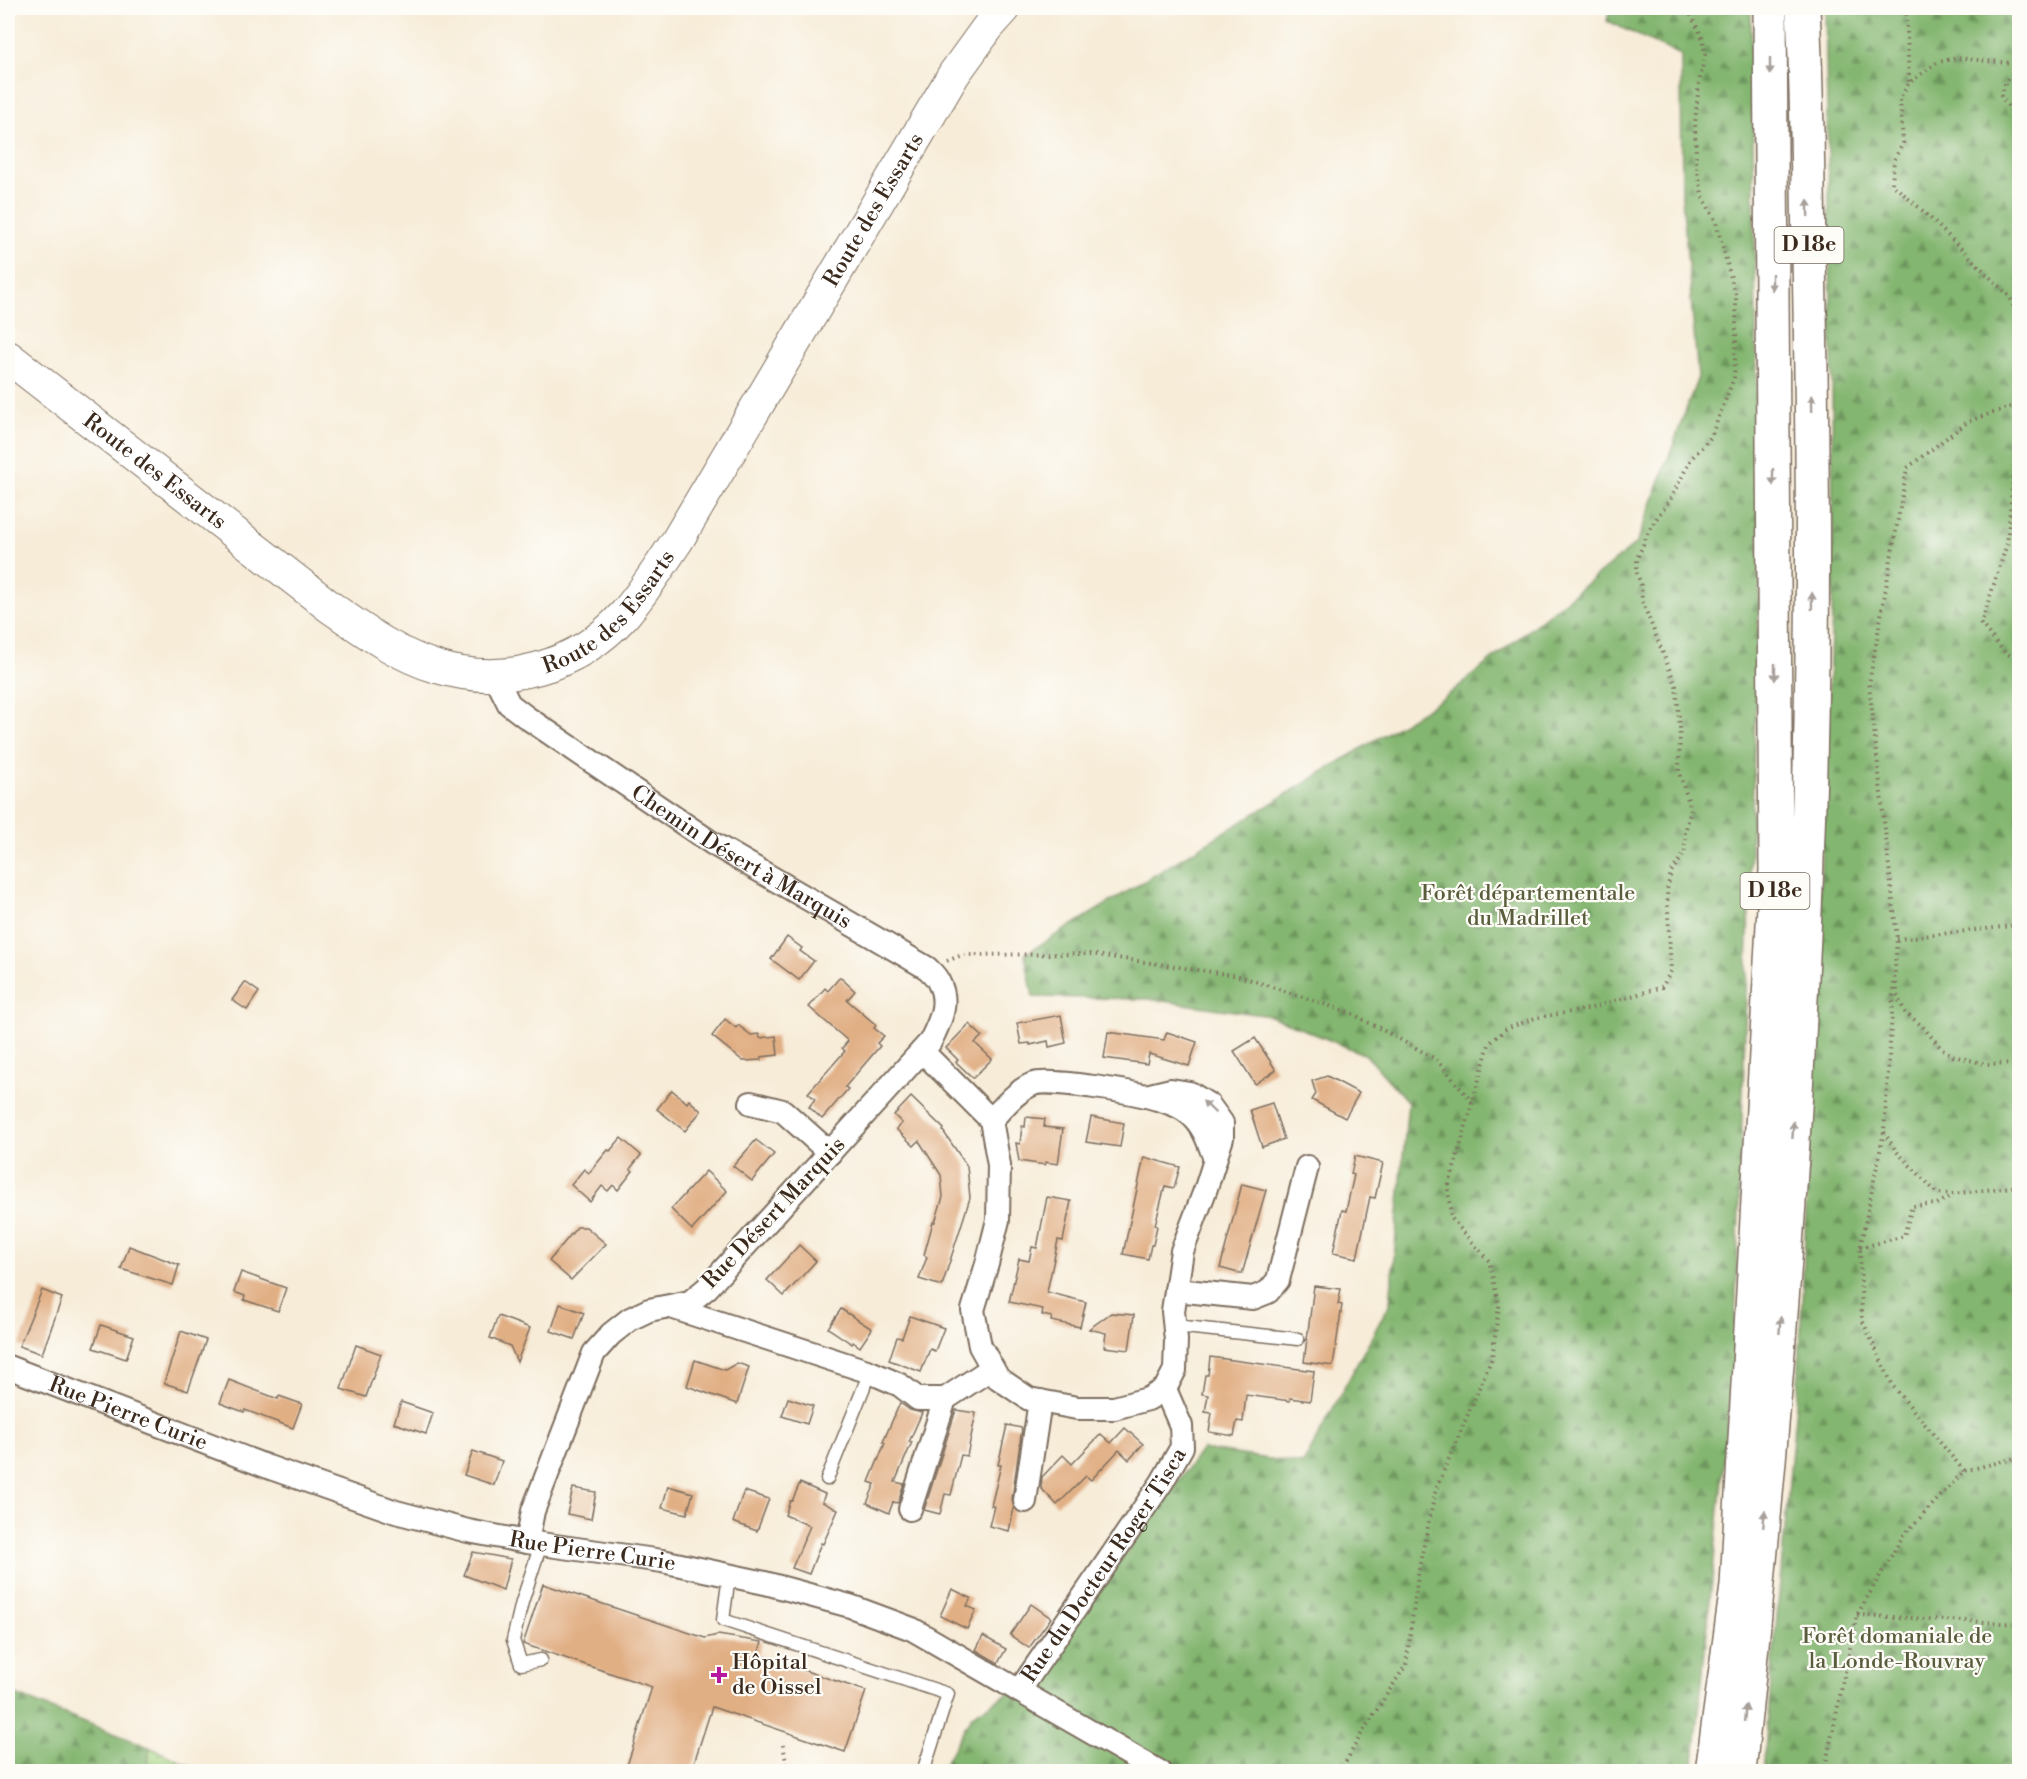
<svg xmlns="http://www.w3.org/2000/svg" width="2027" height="1779" viewBox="0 0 2027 1779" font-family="'Libre Bodoni',serif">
	<defs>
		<pattern id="grass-dots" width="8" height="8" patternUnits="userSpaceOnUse" patternTransform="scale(1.5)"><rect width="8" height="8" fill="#a4d482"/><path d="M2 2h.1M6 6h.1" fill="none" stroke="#8eb670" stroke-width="1.8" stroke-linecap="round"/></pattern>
		<pattern id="forest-firs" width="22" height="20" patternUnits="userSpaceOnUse" patternTransform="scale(1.5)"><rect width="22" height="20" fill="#83b670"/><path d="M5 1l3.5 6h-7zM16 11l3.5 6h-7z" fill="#6c945b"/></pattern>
	</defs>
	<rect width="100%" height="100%" fill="#fdfcf7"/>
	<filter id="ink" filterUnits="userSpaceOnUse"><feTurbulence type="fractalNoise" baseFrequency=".0167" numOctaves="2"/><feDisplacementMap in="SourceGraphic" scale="12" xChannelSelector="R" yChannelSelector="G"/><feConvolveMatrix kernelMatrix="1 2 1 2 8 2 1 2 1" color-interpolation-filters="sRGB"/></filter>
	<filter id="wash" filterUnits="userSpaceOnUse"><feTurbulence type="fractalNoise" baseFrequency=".008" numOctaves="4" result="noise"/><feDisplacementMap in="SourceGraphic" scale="24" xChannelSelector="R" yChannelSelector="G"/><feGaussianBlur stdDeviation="1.35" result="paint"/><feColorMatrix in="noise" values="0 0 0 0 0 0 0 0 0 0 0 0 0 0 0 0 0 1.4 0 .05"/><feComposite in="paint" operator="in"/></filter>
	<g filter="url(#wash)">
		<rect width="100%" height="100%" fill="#f7ecd8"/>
		<path fill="url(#grass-dots)" stroke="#707f50" stroke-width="1.5" d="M149,1747L201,1771L148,1772Z"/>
		<g fill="url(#forest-firs)" stroke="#5f7047" stroke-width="1.5">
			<path d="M1610,8H1751L1760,574L1734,1359L1693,1771L940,1772L972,1715L1034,1678L1202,1449L1303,1464L1390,1303L1408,1102L1366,1055L1271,1016L1148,999L1033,997L1025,954L1444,698L1637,543L1698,377L1682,197L1681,55L1607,21Z"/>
			<path d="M1825,8H2019V1771L1763,1772L1799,1371L1833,590L1832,360Z"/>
			<path d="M8,1692L149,1747L148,1771H8Z"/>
		</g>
		<g id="blocks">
			<g fill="#e1af84">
				<path d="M787,937L802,948L800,951L814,961L799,980L771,959Z"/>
				<path d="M840,977L855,991L847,1000L876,1025L874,1028L884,1036L877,1043L880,1046L845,1087L848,1089L822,1119L809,1107L815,1099L808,1093L845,1051L842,1048L848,1041L809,1007L825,988L828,991Z"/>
				<path d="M245,982L259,992L247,1010L232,1000Z"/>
				<path d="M1061,1015L1066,1043L1049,1047L1048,1041L1030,1045V1043L1021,1044L1017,1023Z"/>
				<path d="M725,1019L736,1028L738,1025L751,1035L759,1034L760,1038L776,1036L778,1055L761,1057L762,1060L743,1061L712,1036Z"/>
				<path d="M969,1024L982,1036L975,1043L992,1059L973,1078L956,1062L958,1060L946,1048Z"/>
				<path d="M1108,1032L1164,1040L1167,1032L1197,1042L1189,1066L1149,1054L1147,1064L1104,1058Z"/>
				<path d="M1255,1038L1276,1070L1255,1084L1234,1051Z"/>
				<path d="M1327,1076L1359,1093L1345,1118L1312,1100L1316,1094L1312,1081Z"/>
				<path d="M672,1090L687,1103L689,1100L701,1111L685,1131L657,1109Z"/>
				<path d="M911,1097L944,1129L943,1131L967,1166L970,1198L942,1286L919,1279L927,1257L924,1255L933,1222H935L943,1197L941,1175L919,1141L914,1146L896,1129L902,1123L894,1115Z"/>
				<path d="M1272,1103L1284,1139L1262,1147L1250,1110Z"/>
				<path d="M1026,1117L1045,1119L1044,1127L1063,1129L1058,1164L1045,1162V1165L1019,1161L1016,1143L1020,1144L1022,1126L1025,1127Z"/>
				<path d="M1091,1117L1124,1123L1120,1147L1086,1142Z"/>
				<path d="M621,1138L641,1155L630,1169L633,1171L618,1190L613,1185L608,1191L602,1186L590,1202L571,1185L584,1169L589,1173L608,1150L610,1151Z"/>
				<path d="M756,1140L774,1154L752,1181L733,1166Z"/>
				<path d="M1355,1156L1383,1163L1375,1198L1370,1197L1357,1258L1333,1253L1342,1210L1346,1211L1354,1175L1351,1174Z"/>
				<path d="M1144,1157L1180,1167L1174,1188L1165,1186L1155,1225L1157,1226L1153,1245H1151L1148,1259L1123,1254Z"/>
				<path d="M706,1171L727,1191L692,1230L671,1209Z"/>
				<path d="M1242,1184L1266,1190L1242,1274L1220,1268Z"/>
				<path d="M1047,1197L1071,1201L1063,1241L1058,1240L1047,1292L1086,1302L1080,1327L1051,1321L1052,1317L1042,1315L1043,1309L1009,1302L1019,1259L1029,1261L1032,1247L1037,1248Z"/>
				<path d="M577,1227H586L606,1244L571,1280L549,1261Z"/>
				<path d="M799,1245L816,1261L784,1296L767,1280Z"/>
				<path d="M129,1246L179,1265L173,1285L121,1269Z"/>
				<path d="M241,1272L286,1288L278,1311L244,1300L245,1296L234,1292Z"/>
				<path d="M1314,1286L1341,1289L1338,1304L1342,1305L1333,1366L1304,1362Z"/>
				<path d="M42,1290L62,1298L42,1354L19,1346Z"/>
				<path d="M560,1304L584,1313L574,1339L551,1331Z"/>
				<path d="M841,1309L872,1329L860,1347L853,1342L852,1344L828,1328Z"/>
				<path d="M1111,1313L1134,1315L1129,1350L1104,1347L1106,1333L1089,1329Z"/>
				<path d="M498,1316L530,1328L517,1362L510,1346L490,1338Z"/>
				<path d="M910,1316L944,1328L935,1351L930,1349L921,1372L889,1360L897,1337L902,1338Z"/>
				<path d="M101,1325L134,1336L126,1359L93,1348Z"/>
				<path d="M181,1331L206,1340L188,1391L164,1383Z"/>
				<path d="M356,1345L381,1354L366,1397L341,1389Z"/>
				<path d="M1210,1357L1314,1371L1310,1401L1290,1398V1401L1246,1395L1243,1422L1237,1421L1234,1436L1209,1432L1212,1413L1205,1412L1208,1395L1202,1394L1205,1375H1208Z"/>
				<path d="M695,1360L725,1370L737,1363L749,1367L737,1404L687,1386Z"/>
				<path d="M229,1380L278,1399L279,1396L302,1404L293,1428L245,1410L244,1412L220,1403Z"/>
				<path d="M788,1398L813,1406L807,1424L782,1416Z"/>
				<path d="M401,1402L433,1413L426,1434L394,1423Z"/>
				<path d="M900,1403L910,1410L922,1413L909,1442H912L895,1482L904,1484L898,1503L893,1502L889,1513L867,1503L875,1484L869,1482L885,1443L883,1442Z"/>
				<path d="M956,1410L976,1413L967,1456L961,1455L951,1495L945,1494L940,1514L924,1510Z"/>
				<path d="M1007,1425L1022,1428L1012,1499L1014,1508L1009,1531L989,1526L994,1506H991L1001,1465H998Z"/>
				<path d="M1125,1428L1143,1444L1129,1460L1119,1450L1091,1480L1086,1476L1057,1505L1041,1488L1042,1477L1063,1455L1072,1464L1101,1434L1111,1443Z"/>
				<path d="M473,1451L502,1461L494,1485L464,1475Z"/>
				<path d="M800,1483L825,1494L822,1502L838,1510L823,1544L821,1543L809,1574L792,1568L810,1526L785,1515L790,1501H792Z"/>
				<path d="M668,1486L693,1493L687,1514L662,1508Z"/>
				<path d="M573,1488L596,1492L591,1519L567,1514Z"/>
				<path d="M744,1491L769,1499L757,1531L733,1522Z"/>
				<path d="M473,1552L511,1559L503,1590L464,1575Z"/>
				<path d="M543,1584L705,1638L718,1635L762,1642L758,1655L866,1691L845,1752L712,1707L691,1772H625L652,1687L523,1644Z"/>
				<path d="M952,1589L971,1598L967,1606L976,1610L967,1629L940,1616Z"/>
				<path d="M1031,1604L1051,1618L1029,1648L1010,1635Z"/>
				<path d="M983,1636L1006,1649L998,1663L976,1650Z"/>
			</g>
		</g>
	</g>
	<g filter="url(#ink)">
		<use href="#blocks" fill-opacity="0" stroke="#7d6e5f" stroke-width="1.5"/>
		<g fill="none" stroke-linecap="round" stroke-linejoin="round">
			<g stroke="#7d6e5f" stroke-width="15">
				<g id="service">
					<path d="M1175,1326L1298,1339"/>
					<path d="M827,1479L870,1372"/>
					<path d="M729,1576L723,1620L948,1694L923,1772"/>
					<path d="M541,1660L521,1664L513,1640L522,1602L541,1544"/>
				</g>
			</g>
			<g stroke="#7d6e5f" stroke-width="26">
				<g id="minor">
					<path id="s1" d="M494,674L509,704L526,717L712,843L927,968C931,972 937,977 939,983C950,1003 939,1024 930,1042L707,1288L690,1302L649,1310L630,1319L611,1334L594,1353L533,1511L527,1542"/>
					<path d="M922,1051L991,1120L999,1165L998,1220L987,1264L973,1310L980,1346L998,1378L1029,1399L1077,1408H1114L1148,1399L1165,1389"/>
					<path d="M1146,1096L1171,1090L1190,1093L1209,1105L1222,1123V1138L1206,1188L1182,1251L1173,1311L1176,1340L1175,1370L1165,1389"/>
					<path d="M751,1103L783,1111L830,1153"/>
					<path d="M991,1120C1004,1107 1016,1091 1033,1084C1049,1078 1139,1093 1157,1099C1168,1102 1182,1107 1191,1115C1204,1126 1209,1144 1215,1159"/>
					<path d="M1176,1290L1253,1298L1268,1292L1278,1280L1307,1167"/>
					<path d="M671,1307L870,1372L900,1385L918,1399H945"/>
					<path id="s2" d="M8,1367L268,1467L396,1512L468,1531L527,1542L662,1561L765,1583L850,1606L912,1629L1160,1772"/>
					<path d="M1025,1501L1040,1401"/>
					<path d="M910,1509L945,1399L992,1368"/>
					<path id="s3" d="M1019,1691L1162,1482L1182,1447L1181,1426L1165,1389"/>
				</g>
			</g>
			<g stroke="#7d6e5f" stroke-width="34">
				<g id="secondary">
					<path id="s4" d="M8,357L330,607C363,630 397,655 437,667C504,688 577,667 624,615C644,592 660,566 677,541L954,74L988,27L1005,8"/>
				</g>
			</g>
			<g stroke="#7d6e5f" stroke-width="36">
				<g id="trunk">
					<path d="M1712,1772L1737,1586L1776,870L1770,8"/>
					<path d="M1739,1772C1771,1469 1796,1164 1807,860C1815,659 1813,457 1809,256C1808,173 1807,90 1803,8"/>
				</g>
			</g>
			<g stroke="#7d6e5f" stroke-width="4" stroke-dasharray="1.5 4.5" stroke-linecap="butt">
				<path d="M1906,8L1909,82"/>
				<path d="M2020,64L1957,58L1938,62L1909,83L1900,98L1903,143L1894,160L1892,184L1923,211L2010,297L2020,324"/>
				<path d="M2020,65L2006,81L2001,96L2020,123"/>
				<path d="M2020,400L2007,544L1981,624L2005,653L2020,660"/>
				<path d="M1897,939L2020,925"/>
				<path d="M947,961L962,955L1090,954L1239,976L1351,1013L1436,1059L1472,1102"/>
				<path d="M1896,983L1898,998L1905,1012L1922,1026L1941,1048L1953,1056L1986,1064L2020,1063"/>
				<path d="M1884,1132L1896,1151L1937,1193L1951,1194L2020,1186"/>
				<path d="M1860,1248L1904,1236L1912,1206L1937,1204L1953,1195"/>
				<path d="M1964,1471L1893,1386L1862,1320L1860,1248L1884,1132L1897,939L1869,684L1907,468L1969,421L2019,404"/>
				<path d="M2020,1518V1533"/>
				<path d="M1857,1615L2020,1624"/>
				<path d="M783,1745L788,1772"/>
				<path d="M1340,1772L1363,1731L1406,1665L1419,1568L1436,1489L1492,1358L1499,1306L1489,1261L1451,1218L1448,1189L1489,1044L1506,1029L1535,1018L1588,1009L1662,987L1671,971L1667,890L1671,872L1685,853V833L1691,809L1679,772L1680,727L1676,686L1642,601L1641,585L1637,573V559L1650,528L1671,498L1691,459L1711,437L1734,378L1736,341V297L1716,222L1702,195L1696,160L1695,123L1699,83L1705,55L1703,39L1687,8"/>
				<path d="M1824,1772L1857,1615L1903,1536L1964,1471L2020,1457"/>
				<path d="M2013,1772L2020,1761"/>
			</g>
			<use href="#service" stroke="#fff" stroke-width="12"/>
			<use href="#minor" stroke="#fff" stroke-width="22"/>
			<use href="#secondary" stroke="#fff" stroke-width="32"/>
			<use href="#trunk" stroke="#fff" stroke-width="33"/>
		</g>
		<defs><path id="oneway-solid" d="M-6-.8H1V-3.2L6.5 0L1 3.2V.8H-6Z" transform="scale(1.5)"/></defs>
		<g fill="#a79f9a">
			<use href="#oneway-solid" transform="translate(1770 66) rotate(90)"/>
			<use href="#oneway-solid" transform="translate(1808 208) rotate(-91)"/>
			<use href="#oneway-solid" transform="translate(1772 282) rotate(90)"/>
			<use href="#oneway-solid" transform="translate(1812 403) rotate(-91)"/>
			<use href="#oneway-solid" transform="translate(1773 477) rotate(90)"/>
			<use href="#oneway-solid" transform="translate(1812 601) rotate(-89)"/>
			<use href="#oneway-solid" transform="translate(1775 672) rotate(90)"/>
			<use href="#oneway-solid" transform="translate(1209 1107) rotate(-136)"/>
			<use href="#oneway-solid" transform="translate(1793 1130) rotate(-86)"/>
			<use href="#oneway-solid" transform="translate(1780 1325) rotate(-86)"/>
			<use href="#oneway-solid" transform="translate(1764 1519) rotate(-85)"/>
			<use href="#oneway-solid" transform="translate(1745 1713) rotate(-84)"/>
		</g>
	</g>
	<path fill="#b5179e" stroke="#fdfcf7" stroke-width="2" d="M716 1666h6v6h6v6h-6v6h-6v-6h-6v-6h6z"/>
	<g text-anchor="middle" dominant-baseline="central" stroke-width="4.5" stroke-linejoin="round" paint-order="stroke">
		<g fill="#fdfcf7" stroke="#75695f" stroke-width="1.5">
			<rect x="1774.5" y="227" width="69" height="36" rx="4.5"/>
			<rect x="1740.5" y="873" width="69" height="36" rx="4.5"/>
		</g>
		<g font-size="21" font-weight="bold" fill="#3b2a1e">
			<text x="1809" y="245">D 18e</text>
			<text x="1775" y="891">D 18e</text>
		</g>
		<g font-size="22" fill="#3b2a1e" stroke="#fdfcf7">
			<text stroke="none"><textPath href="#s4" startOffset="1212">Route des Essarts</textPath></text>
			<text stroke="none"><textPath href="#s4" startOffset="186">Route des Essarts</textPath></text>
			<text stroke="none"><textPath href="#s4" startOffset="726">Route des Essarts</textPath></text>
			<text stroke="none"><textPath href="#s1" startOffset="312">Chemin Désert à Marquis</textPath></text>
			<text transform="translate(774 1213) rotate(-47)">Rue Désert Marquis</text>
			<text stroke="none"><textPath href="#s2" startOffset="129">Rue Pierre Curie</textPath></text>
			<text stroke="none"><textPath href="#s2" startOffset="615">Rue Pierre Curie</textPath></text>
			<text stroke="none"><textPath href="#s3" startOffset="152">Rue du Docteur Roger Tisca</textPath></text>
		</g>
		<g font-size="22" fill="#5a5d3c" stroke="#fdfcf7">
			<text x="1528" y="893">Forêt départementale<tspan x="1528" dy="25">du Madrillet</tspan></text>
			<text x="1897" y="1636">Forêt domaniale de<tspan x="1897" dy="25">la Londe-Rouvray</tspan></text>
		</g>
		<g font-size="22" fill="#3b2a1e" stroke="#fdfcf7" text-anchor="start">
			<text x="732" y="1662">Hôpital<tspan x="732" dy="25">de Oissel</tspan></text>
		</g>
	</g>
	<rect width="2027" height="1779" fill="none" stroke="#fdfcf7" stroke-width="30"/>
</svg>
